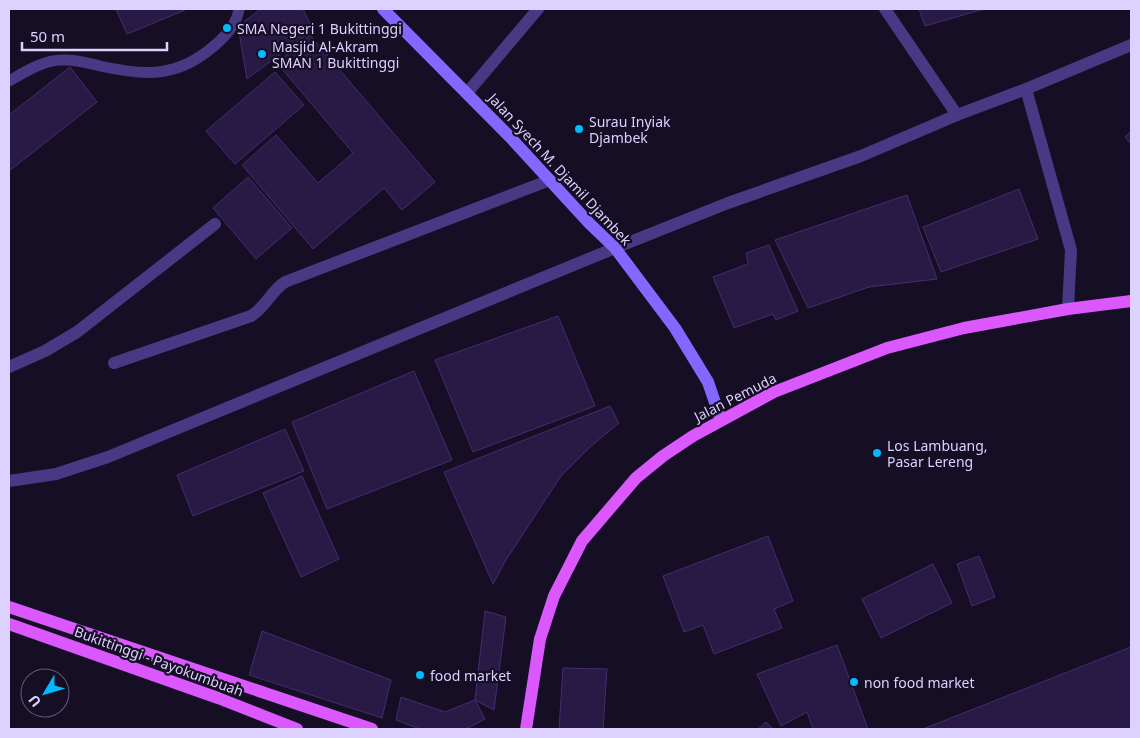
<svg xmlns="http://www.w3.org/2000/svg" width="1140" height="738" viewBox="0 0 1140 738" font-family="'Noto Sans',sans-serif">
	<rect width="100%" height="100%" fill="#150e24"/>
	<g fill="#291a45" stroke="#442c71">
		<path d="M116,9H184L185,10L127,34Z"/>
		<path d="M261,9H303L313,30L247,79L238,26Z"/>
		<path d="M919,9H984L925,26Z"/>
		<path d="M310,35L435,182L402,210L384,188L313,249L242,165L276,135L318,183L353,153L277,63Z"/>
		<path d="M70,67L97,102L9,171V115Z"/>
		<path d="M275,72L304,105L235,164L206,131Z"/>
		<path d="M1131,131V144L1125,137Z"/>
		<path d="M248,177L292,228L256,259L213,208Z"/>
		<path d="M1019,189L1038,239L941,272L923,227Z"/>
		<path d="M907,195L937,279L869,287L808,308L775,240Z"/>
		<path d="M769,245L798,311L776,320L773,314L734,328L713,277L748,264L746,253Z"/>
		<path d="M558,316L595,406L473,452L435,360Z"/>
		<path d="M414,371L452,460L327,509L292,422Z"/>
		<path d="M610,406L619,423L590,447L561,476L506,560L493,584L444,472Z"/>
		<path d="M285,429L304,471L193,516L177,475Z"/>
		<path d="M302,476L339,559L301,577L263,493Z"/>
		<path d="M768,536L793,601L774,609L782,628L714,654L703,625L684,632L663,576Z"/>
		<path d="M979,556L995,597L972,606L957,564Z"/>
		<path d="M933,564L952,603L881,638L862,599Z"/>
		<path d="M485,611L506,617L494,710L475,700Z"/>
		<path d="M262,631L391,680L382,718L249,675Z"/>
		<path d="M837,645L868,729H813L807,712L781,726L757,674Z"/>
		<path d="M1131,647V729H923Z"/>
		<path d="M563,668L607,669L603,729H559Z"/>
		<path d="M401,697L445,712L475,700L485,719L466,729H420L396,720Z"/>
		<path d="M766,722L773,729H758Z"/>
	</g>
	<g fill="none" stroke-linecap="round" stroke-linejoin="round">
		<path stroke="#473983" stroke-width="11" d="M9,81C25,72 43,60 62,60C75,59 87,63 100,66C145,76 177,78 214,46C226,36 237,24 239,9"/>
		<g stroke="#473983" stroke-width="12">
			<path d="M885,9L957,115"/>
			<path d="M1026,89L1071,250L1068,309"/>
			<path d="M467,93L538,9"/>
			<path d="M114,363L251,316C266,307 271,291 285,282L550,180"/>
			<path d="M9,367L45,351L77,332L215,224"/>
			<path d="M9,481L56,474L108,457L615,248L728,203L861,156L957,115L1026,89L1131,45"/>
		</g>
		<path stroke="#8368ff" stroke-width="12" d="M383,9L510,137L589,223L615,248L675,328L708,382L721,420"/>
		<g stroke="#db58ff" stroke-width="12">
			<path d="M9,607L372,729"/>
			<path d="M9,624L218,698L297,729"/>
			<path d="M526,729L540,639L554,596L582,541L636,478L663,456L693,436L774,392L887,348L964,328L1068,309L1131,301"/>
		</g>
	</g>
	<g fill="#00bafc" stroke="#150e24" stroke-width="2">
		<circle cx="227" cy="28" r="5"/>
		<circle cx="262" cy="54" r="5"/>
		<circle cx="579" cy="129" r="5"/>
		<circle cx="877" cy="453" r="5"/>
		<circle cx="420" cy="675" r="5"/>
		<circle cx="854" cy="682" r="5"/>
	</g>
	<g text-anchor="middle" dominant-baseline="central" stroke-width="4.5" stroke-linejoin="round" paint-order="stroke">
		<g font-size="14" fill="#ddd1ff" stroke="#150e24" text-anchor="start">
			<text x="237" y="28">SMA Negeri 1 Bukittinggi</text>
			<text x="272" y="46">Masjid Al-Akram<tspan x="272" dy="16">SMAN 1 Bukittinggi</tspan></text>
			<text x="589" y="121">Surau Inyiak<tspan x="589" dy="16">Djambek</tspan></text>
			<text x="887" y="445">Los Lambuang,<tspan x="887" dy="16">Pasar Lereng</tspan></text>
			<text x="430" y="675">food market</text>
			<text x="864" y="682">non food market</text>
		</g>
		<g font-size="14" fill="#ddd1ff" stroke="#150e24">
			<text transform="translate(560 169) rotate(47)">Jalan Syech M. Djamil Djambek</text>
			<text transform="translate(735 397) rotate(-27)">Jalan Pemuda</text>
			<text transform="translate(159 661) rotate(20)">Bukittinggi - Payokumbuah</text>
		</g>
	</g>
	<rect width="1140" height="738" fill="none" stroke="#ddd1ff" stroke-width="20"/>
	<g transform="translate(45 693) rotate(232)"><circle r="24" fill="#150e24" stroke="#655c7c"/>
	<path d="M0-4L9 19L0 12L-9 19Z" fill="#00bafc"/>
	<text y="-8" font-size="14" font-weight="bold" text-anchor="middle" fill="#ddd1ff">U</text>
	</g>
	<path d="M22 42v8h145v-8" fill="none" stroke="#ddd1ff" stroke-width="2.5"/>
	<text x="30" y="42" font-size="15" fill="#ddd1ff" stroke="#150e24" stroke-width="4" paint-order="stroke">50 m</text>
</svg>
